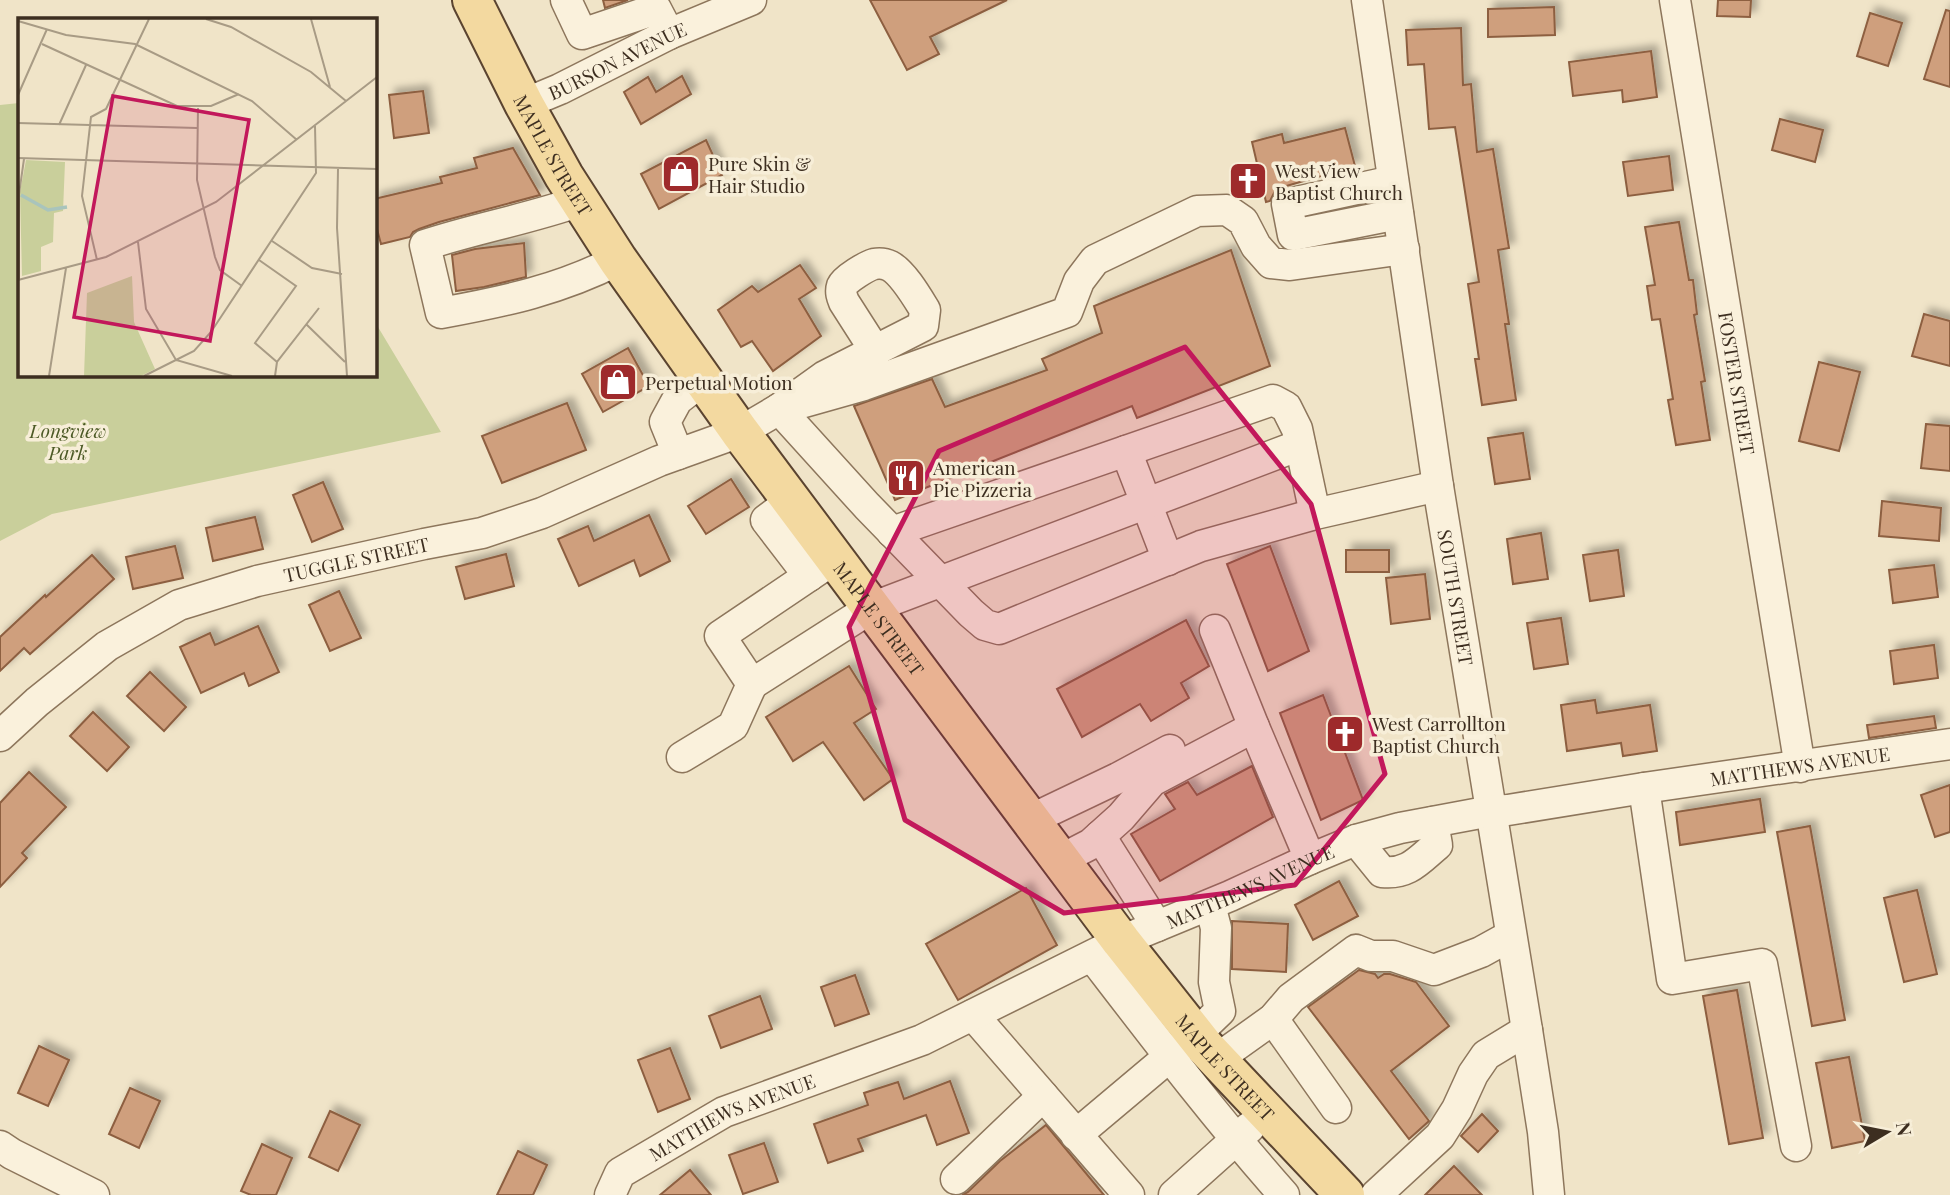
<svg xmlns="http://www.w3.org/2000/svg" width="1950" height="1195" viewBox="0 0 1950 1195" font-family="'Playfair Display',serif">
	<defs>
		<filter id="shadow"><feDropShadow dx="6" dy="-6" stdDeviation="3.5" flood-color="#0004"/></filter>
	</defs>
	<rect width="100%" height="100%" fill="#f0e4c8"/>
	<path fill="#c9cf9b" d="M19,103V374H374L375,322L441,432L52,514L0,541V105Z"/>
	<g fill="#cf9f7d" stroke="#8d5f41" stroke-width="2" filter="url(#shadow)">
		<path d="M603,0H628L605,8Z"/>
		<path d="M870,0H1007L930,37L939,54L907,70Z"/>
		<path d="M1718,0H1751L1750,17L1717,16Z"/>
		<path d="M1554,7L1555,35L1488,37V9Z"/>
		<path d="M1946,10L1950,11V87L1924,79Z"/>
		<path d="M1870,13L1902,23L1888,66L1857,56Z"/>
		<path d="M1461,28L1463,85L1471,84L1477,152L1493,149L1509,248L1498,250L1509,324H1505L1516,400L1482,405L1475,359H1479L1468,284L1479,282L1455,127L1429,129L1424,64L1408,65L1406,30Z"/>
		<path d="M1651,51L1657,97L1623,102L1622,90L1573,96L1569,62Z"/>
		<path d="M682,76L691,94L641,124L624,92L648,77L656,92Z"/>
		<path d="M423,91L429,133L394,138L389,95Z"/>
		<path d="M1780,119L1823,130L1815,162L1772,150Z"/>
		<path d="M1345,128L1355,166L1283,187L1275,191L1270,201L1266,202L1252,142L1282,134L1284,143Z"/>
		<path d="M706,140L722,175L659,209L641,174Z"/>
		<path d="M513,148L540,195L439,222L419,229L413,232L410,237L381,244L374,218V199L442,183L440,177L477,168L474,158Z"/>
		<path d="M1669,156L1673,190L1628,196L1623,162Z"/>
		<path d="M1679,222L1689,280H1693L1697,314L1694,315L1705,381L1701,382L1710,440L1676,445L1668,400L1673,399L1660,319L1652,320L1647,286L1655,285L1645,227Z"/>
		<path d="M524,243L526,277L484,287L456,291L452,255L475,249Z"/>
		<path d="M1231,250L1270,366L1137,418L1132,406L895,500L854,406L932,379L945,407L1047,370L1042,359L1102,333L1094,306Z"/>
		<path d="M800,265L816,288L799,299L821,336L773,371L752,341L741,347L718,310L752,286L758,292Z"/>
		<path d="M1924,314L1950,321V366L1912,356Z"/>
		<path d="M628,348L649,386L603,412L582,374Z"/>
		<path d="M1819,362L1860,372L1839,451L1799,441Z"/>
		<path d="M567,403L586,450L502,483L482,436Z"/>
		<path d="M1926,424L1950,426V471L1921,468Z"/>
		<path d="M1523,433L1530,479L1495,484L1488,438Z"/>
		<path d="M731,479L749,507L706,534L688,506Z"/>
		<path d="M323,482L343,529L312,542L293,495Z"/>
		<path d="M1882,501L1941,508L1939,541L1879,536Z"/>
		<path d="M649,515L670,561L640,576L634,560L579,586L558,539L588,526L594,541Z"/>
		<path d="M255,517L263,549L213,561L206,528Z"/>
		<path d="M1541,533L1548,579L1513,584L1507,539Z"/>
		<path d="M175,546L183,578L133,589L126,557Z"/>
		<path d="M1270,546L1309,651L1268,671L1227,564Z"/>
		<rect x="1346" y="550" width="43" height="22"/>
		<path d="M1618,550L1624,596L1590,601L1583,555Z"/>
		<path d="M506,554L514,586L465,599L456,567Z"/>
		<path d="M92,555L114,579L30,654L24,648L0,671V637L45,595L46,597Z"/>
		<path d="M1934,565L1938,597L1893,603L1889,570Z"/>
		<path d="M1425,574L1430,619L1391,624L1386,578Z"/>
		<path d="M339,591L361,638L330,651L309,605Z"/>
		<path d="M1561,618L1568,664L1534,669L1527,623Z"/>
		<path d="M1186,620L1209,666L1181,683L1189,698L1151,721L1140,704L1082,737L1057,689Z"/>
		<path d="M258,626L279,672L249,686L244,673L201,693L180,647L210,633L215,645Z"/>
		<path d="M1934,645L1938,678L1894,684L1890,651Z"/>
		<path d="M849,666L876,709L854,723L893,779L864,800L823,742L793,761L766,717Z"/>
		<path d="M150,672L186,707L164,731L127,696Z"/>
		<path d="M1323,695L1363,800L1321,820L1280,713Z"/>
		<path d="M1595,700L1597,713L1650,705L1657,751L1623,756L1621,743L1567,751L1561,705Z"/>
		<path d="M93,712L129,747L107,771L70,736Z"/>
		<path d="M1934,716L1936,728L1869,738L1867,725Z"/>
		<path d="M1252,766L1273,817L1160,881L1131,834L1175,809L1165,794L1188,782L1197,795Z"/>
		<path d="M29,772L66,807L22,853L27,858L0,887V803Z"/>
		<path d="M1950,785V832L1935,837L1921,795Z"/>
		<path d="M1760,799L1765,832L1680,845L1676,812Z"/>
		<path d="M1810,826L1845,1020L1812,1026L1777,832Z"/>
		<path d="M1339,881L1358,916L1313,940L1295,905Z"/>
		<path d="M1026,888L1057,945L958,1000L926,944Z"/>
		<path d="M1917,890L1937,974L1904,982L1884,898Z"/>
		<path d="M1232,921L1288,924L1286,972L1232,969Z"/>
		<path d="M1359,970L1375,974L1378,978L1384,974H1390L1416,982L1449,1026L1391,1071L1429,1121L1409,1139L1308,1007Z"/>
		<path d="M855,975L869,1014L835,1026L821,987Z"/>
		<path d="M1737,990L1763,1138L1729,1144L1703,996Z"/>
		<path d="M760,996L772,1029L721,1048L709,1016Z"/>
		<path d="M39,1046L69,1060L48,1106L18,1093Z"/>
		<path d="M670,1048L690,1099L658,1112L638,1060Z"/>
		<path d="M1849,1057L1865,1141L1832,1148L1816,1063Z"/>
		<path d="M950,1081L969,1133L937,1145L926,1115L858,1139L863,1151L828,1163L814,1124L868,1105L864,1093L898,1082L904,1099Z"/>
		<path d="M130,1088L160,1101L139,1148L109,1134Z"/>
		<path d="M330,1111L360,1125L338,1171L309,1157Z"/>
		<path d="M1482,1114L1498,1131L1478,1152L1461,1136Z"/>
		<path d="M1046,1125L1104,1195H962L968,1192L1000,1161Z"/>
		<path d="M764,1143L778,1182L743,1194L729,1155Z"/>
		<path d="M262,1144L292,1158L276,1195H251L241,1191Z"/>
		<path d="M518,1151L547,1165L533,1195H497Z"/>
		<path d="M1454,1166L1482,1195H1425Z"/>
		<path d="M690,1170L711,1195H660Z"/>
	</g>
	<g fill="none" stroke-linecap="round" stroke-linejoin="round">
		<g stroke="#8d765c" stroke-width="33">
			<g id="minor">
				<path d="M566,0L582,34L656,9L669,34"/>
				<path id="s1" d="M1367,0L1438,486L1527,1030L1543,1132L1549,1195"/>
				<path id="s2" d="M1675,0L1800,767"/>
				<path id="s3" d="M524,104L560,89L669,34L751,0"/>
				<path d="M1393,181L1287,204L1293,235L1398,214"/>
				<path d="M580,201C529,219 476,228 425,245L441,313C506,301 559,290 618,260"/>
				<path d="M876,352L844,302C842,297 840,292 842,286C845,279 867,266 874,264C879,263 886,264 890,266C903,273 917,297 925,310L923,326L825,376L779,409L867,506L971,613L985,625L999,629L1201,546L1315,514L1438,486"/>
				<path d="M1126,451L1168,560"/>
				<path d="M678,454L665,422L677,400L703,380"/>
				<path d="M791,501L766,520L809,576"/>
				<path d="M892,532L1273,400L1286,407L1297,429L1315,514"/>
				<path d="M834,559L720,636L752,684L871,608L1300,445"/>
				<path d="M1215,630L1254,727"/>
				<path id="s4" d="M0,736L37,702L107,646L179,605L257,581L424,544L482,533L542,513L659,461L740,432L779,409L864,385L1067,312L1079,281L1095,260L1197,211L1227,210L1243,221L1256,246L1271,263L1290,265L1404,249"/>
				<path d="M682,757L733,726L752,684"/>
				<path d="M1644,788L1672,979L1762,964L1796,1146"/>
				<path d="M1030,820L1118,778L1170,750"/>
				<path d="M1100,836L1157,926"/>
				<path d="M1356,840L1382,872C1408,875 1419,860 1437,845L1433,822"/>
				<path d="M1060,860L1091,844L1121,817L1152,781L1254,727L1310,859"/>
				<path d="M1092,956C1155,1038 1215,1117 1284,1195"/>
				<path d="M973,1015L1129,1195"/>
				<path d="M1273,1019L1336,1108"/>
				<path d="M1217,1059L1273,1019L1291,998L1356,950L1371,956H1393L1434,970L1481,952L1510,936"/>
				<path d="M1076,1135L1195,1035L1220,1011L1214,982L1216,928L1210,905"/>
				<path d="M0,1146L12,1154L94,1195"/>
				<path d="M956,1179L1043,1096"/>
				<path id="s5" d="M610,1195L620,1173L724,1112L922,1040L1121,941L1230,896L1310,859L1356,840L1400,828L1491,811L1508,810L1644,788L1950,744"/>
				<path d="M1174,1195L1250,1127"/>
				<path d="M1376,1195L1440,1136L1457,1109L1473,1074L1486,1055L1527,1030"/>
			</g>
		</g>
		<g stroke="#5b4430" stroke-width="42">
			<g id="major">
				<path id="s6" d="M472,0L524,104L564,176L618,260L740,432L1121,941L1205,1047L1345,1195"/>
			</g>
		</g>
		<use href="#minor" stroke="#faf1dc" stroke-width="30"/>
		<use href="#major" stroke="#f3d9a0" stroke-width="38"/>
	</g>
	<path fill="#c2185b" fill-opacity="0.2" stroke="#c2185b" stroke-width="5" stroke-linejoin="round" d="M1185,347L1311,504L1385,774L1295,885L1064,913L905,820L849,627L939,451Z"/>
	<defs>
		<g id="shop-square" transform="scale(2.0125)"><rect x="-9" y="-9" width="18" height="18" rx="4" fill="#9e2a2b" stroke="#f7eed8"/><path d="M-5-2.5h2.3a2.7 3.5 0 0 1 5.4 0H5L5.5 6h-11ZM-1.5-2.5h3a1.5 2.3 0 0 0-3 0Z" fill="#fff"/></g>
		<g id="church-square" transform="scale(2.0125)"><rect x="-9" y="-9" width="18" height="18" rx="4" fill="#9e2a2b" stroke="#f7eed8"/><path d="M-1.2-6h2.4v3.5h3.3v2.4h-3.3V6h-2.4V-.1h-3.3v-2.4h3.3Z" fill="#fff"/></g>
		<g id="restaurant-square" transform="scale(2.0125)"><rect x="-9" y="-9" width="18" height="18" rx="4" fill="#9e2a2b" stroke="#f7eed8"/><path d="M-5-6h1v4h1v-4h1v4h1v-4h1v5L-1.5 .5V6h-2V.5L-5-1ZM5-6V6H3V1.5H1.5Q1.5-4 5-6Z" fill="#fff"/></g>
	</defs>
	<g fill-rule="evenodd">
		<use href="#shop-square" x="681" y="174"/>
		<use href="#church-square" x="1248" y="181"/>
		<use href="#shop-square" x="618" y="382"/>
		<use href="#restaurant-square" x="906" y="478"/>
		<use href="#church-square" x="1345" y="734"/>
	</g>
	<g text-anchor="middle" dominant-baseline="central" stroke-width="7" stroke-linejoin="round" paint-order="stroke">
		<g font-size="19" fill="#3d2e20" stroke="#f7eed8">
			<text stroke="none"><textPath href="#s3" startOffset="103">BURSON AVENUE</textPath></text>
			<text stroke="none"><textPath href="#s6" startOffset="175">MAPLE STREET</textPath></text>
			<text stroke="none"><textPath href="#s2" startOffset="388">FOSTER STREET</textPath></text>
			<text stroke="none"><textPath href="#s4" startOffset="406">TUGGLE STREET</textPath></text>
			<text stroke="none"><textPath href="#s1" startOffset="604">SOUTH STREET</textPath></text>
			<text stroke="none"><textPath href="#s6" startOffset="742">MAPLE STREET</textPath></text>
			<text stroke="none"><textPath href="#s5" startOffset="1284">MATTHEWS AVENUE</textPath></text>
			<text stroke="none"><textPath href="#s5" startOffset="718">MATTHEWS AVENUE</textPath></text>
			<text stroke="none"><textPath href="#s6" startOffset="1309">MAPLE STREET</textPath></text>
			<text stroke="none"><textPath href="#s5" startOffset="150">MATTHEWS AVENUE</textPath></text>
		</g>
		<g font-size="19" fill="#3d2e20" stroke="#f7eed8" text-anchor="start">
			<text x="708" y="163">Pure Skin &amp;<tspan x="708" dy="22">Hair Studio</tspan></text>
			<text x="1275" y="170">West View<tspan x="1275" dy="22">Baptist Church</tspan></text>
			<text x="645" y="382">Perpetual Motion</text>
			<text x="933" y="467">American<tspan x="933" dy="22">Pie Pizzeria</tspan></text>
			<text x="1372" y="723">West Carrollton<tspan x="1372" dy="22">Baptist Church</tspan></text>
		</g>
		<g font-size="19" font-style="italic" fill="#4d5a26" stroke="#f7eed8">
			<text x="68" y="430">Longview<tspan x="68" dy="22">Park</tspan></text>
		</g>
	</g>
	<g transform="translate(18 18)">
		<rect width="359" height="359" fill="#f0e4c8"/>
		<path d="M8,142L47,144L45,193L36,195L35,224L23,229V253L4,258L2,174ZM114,258L116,304L137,351L123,358H66L69,275Z" fill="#c9cf9b"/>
		<path fill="none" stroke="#a9c4bc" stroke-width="3.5" d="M3,177L30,192L49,189"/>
		<path fill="none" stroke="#a89b85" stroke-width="2" d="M188,1L213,9L293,54L328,83M293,1L312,69M0,3L48,17L117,26L234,83L279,122M24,26L159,88H193L221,76M0,77L29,11M180,90L179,162L197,239L202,252L224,268M0,105L179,110M41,107L68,47M0,140L359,151M320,151L319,210L329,358M254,223L294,250L324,256M120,224L128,291L158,342L214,358M79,242L64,178L73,99L88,91L131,1M241,242L278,268L237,325L259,344M0,262L88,239L198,184L359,59M1,262V176L6,141M288,306L327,344M31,358L48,250M126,358L176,333L193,314L298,155L297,108M257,358L259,344L301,290"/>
		<path fill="#c2185b" fill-opacity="0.15" stroke="#c2185b" stroke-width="3.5" d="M95,78L231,102L192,323L56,299Z"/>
		<rect width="359" height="359" fill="none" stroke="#3d2e20" stroke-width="3.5"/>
	</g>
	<g transform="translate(1887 1132) rotate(80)" stroke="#f7eed8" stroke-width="5" paint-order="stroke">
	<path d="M0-5L12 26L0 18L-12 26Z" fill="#3d2e20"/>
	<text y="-10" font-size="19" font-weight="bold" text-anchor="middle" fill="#3d2e20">N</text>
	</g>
</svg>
